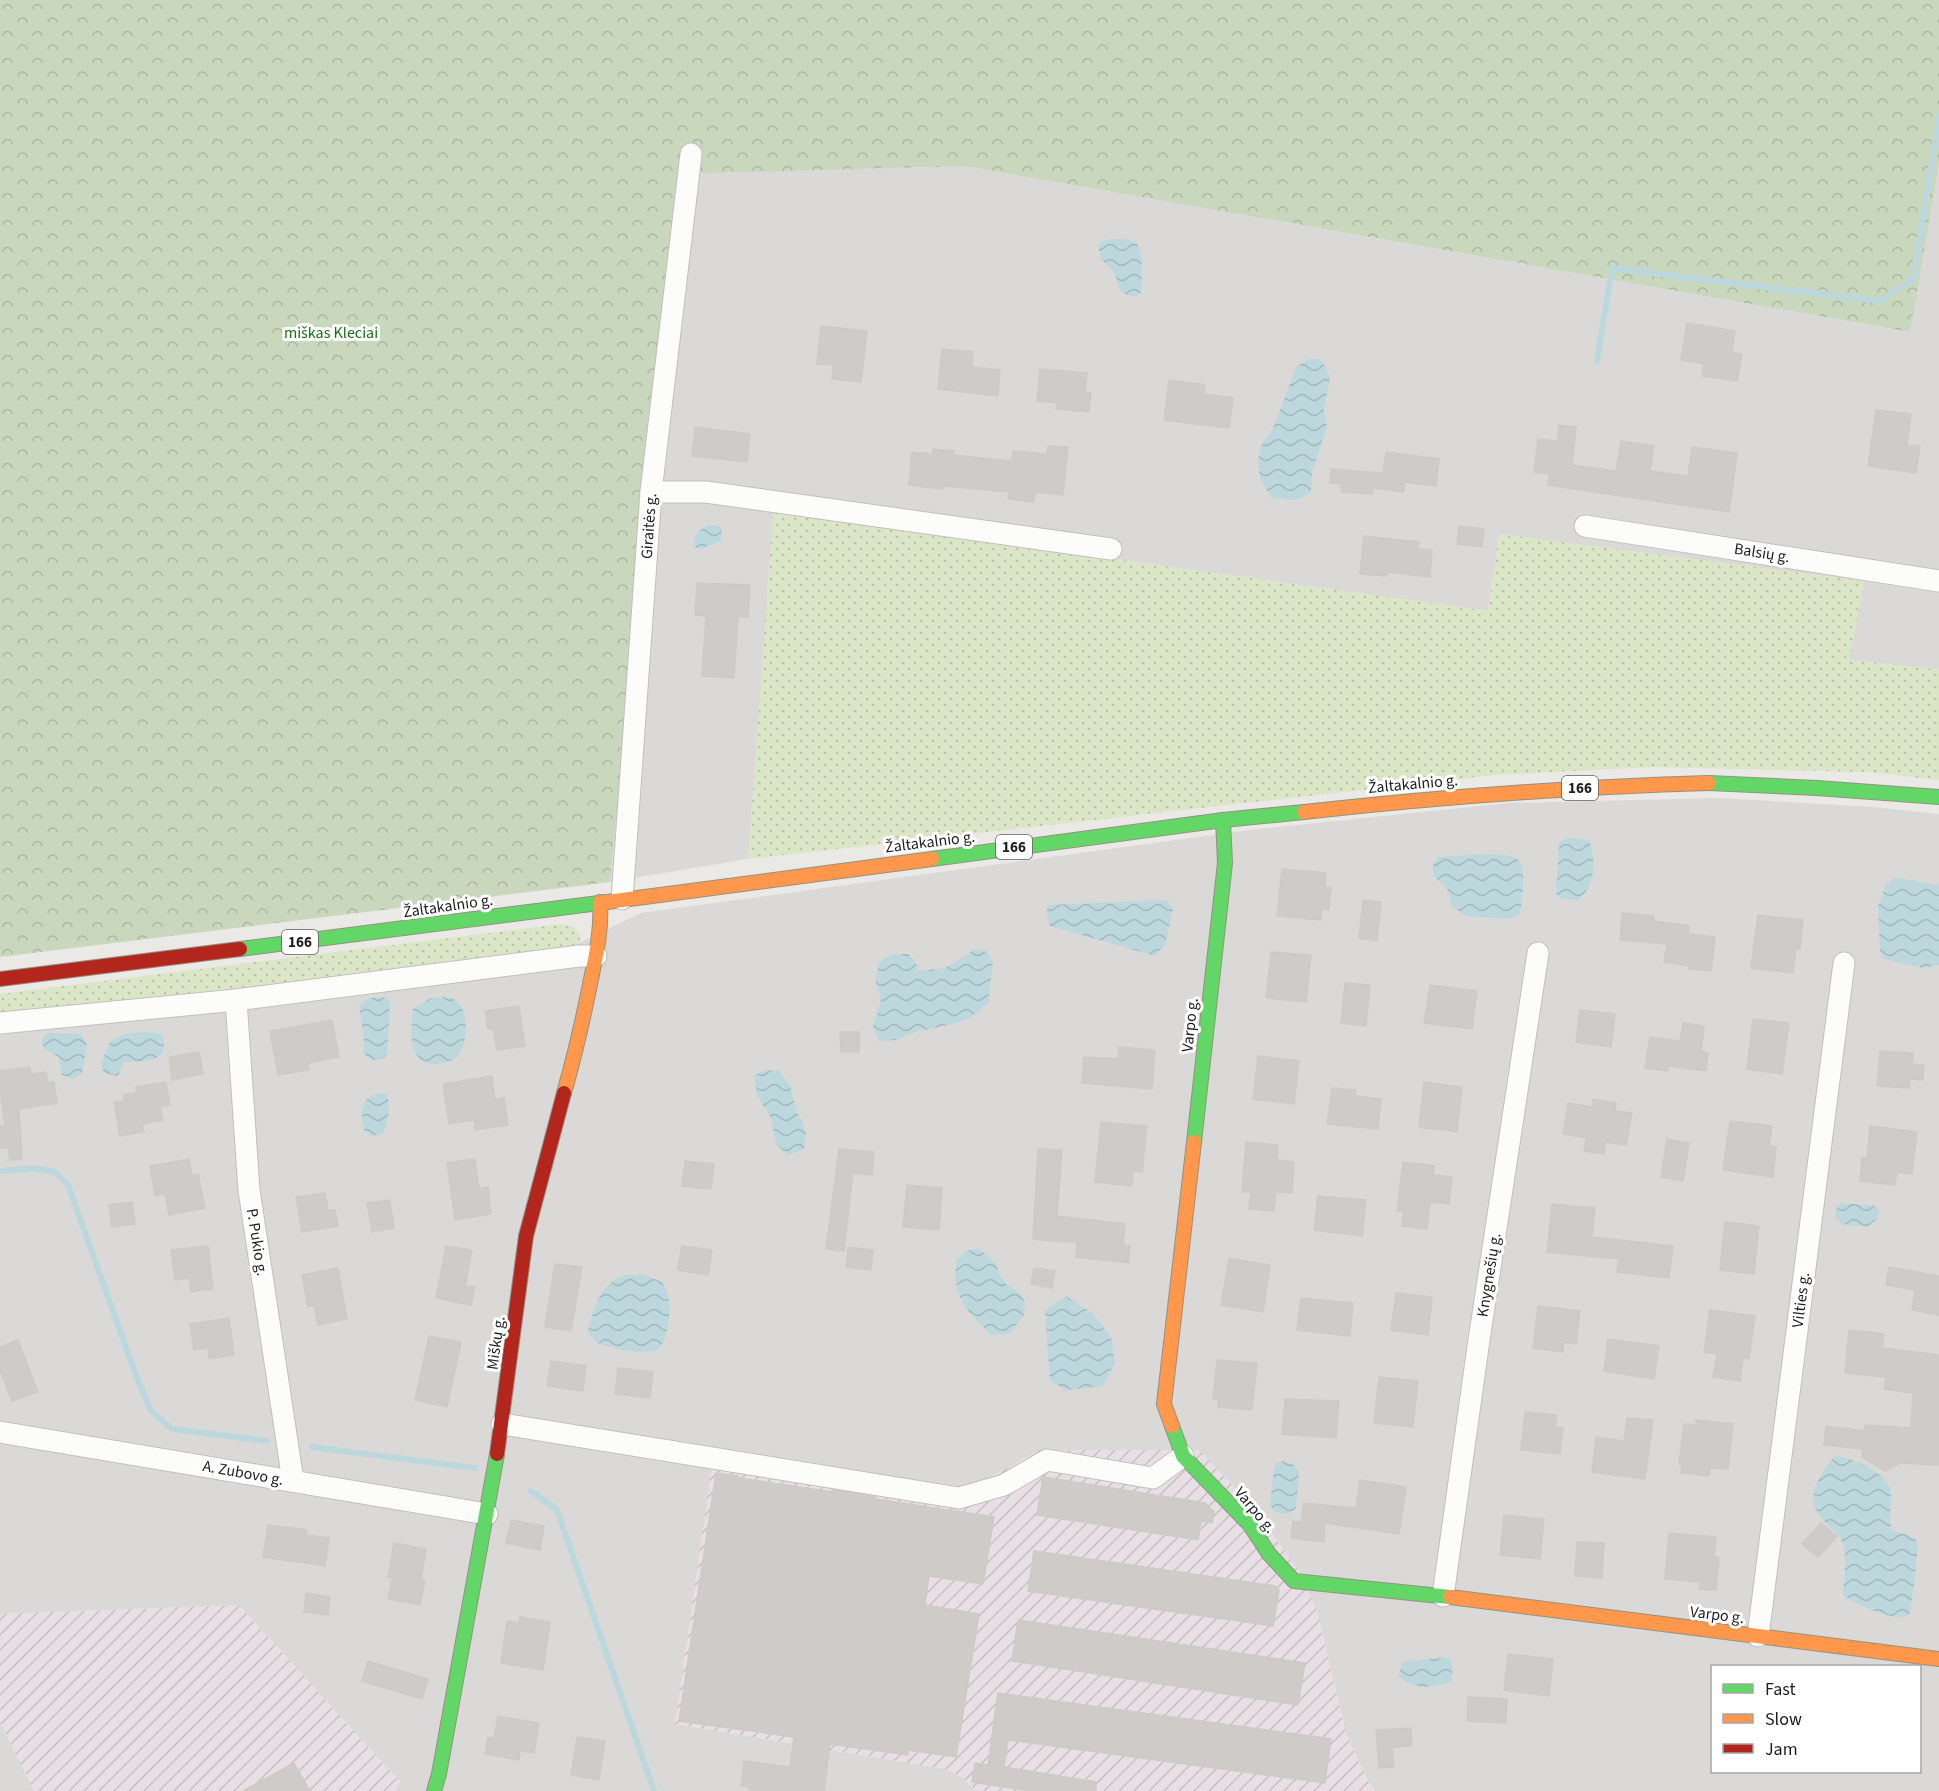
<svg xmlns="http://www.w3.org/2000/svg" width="1939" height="1791" viewBox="0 0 1939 1791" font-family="'Source Sans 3',sans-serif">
	<defs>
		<pattern id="industrial-furrows" width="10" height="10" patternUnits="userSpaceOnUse" patternTransform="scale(1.5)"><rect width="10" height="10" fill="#e8dfe5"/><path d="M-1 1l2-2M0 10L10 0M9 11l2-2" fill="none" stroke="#c7bfc4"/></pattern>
		<pattern id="grass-dots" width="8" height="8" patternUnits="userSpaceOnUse" patternTransform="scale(1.5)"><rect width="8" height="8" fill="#dbe6c7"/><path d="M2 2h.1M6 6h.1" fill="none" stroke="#bcc5aa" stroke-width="1.8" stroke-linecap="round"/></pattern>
		<pattern id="forest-crowns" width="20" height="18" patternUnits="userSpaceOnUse" patternTransform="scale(1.5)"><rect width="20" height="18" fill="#c9d7bd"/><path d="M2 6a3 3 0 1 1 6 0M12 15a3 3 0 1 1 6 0" fill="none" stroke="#acb8a2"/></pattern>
		<pattern id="water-waves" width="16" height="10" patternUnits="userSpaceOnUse" patternTransform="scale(1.5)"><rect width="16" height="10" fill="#bcd8dc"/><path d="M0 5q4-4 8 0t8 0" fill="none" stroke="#a1b9bc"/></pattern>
	</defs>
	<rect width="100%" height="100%" fill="#ebe9e6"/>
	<g fill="#dad9d7" fill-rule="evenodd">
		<path d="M1939,163V670L1849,660L1864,581L1499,534L1488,611L774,512L748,859L610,882L679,174L965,166L1909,332Z"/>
		<path d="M1718,798L1873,807L1939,814V1791H1375L1368,1781L1346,1734L1317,1611L1251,1504L1199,1451L1039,1450L972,1488L715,1451L675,1724L946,1769L962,1777L976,1791H395L400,1782L239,1605L0,1614V1014L571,947L641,913L1257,829L1509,803ZM1712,1666H1920V1772H1712Z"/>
		<path d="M0,1721L34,1791H0Z"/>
	</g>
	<g fill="url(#industrial-furrows)">
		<path d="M1039,1450H1199L1251,1504L1299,1571L1317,1611L1346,1734L1368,1781L1375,1791H976L962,1777L946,1769L675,1724L714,1451L972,1488Z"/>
		<path d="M239,1605L400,1782L395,1791H34L0,1721V1614Z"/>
	</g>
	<g fill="url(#grass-dots)">
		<path d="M773,512L1488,611L1499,534L1864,581L1849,660L1939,670V780L1869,772L1653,767L1494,775L748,859Z"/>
		<path d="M562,924L575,928L580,935V942L571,947L232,991L0,1014V994Z"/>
	</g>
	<path fill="url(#forest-crowns)" d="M0,0H1939V163L1910,332L965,166L679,174L610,882L0,957Z"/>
	<g fill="url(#water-waves)">
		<path d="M1111,239H1126L1137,243L1142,260L1141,293C1133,299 1128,296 1120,291C1117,276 1113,268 1101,260L1098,246L1102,241Z"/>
		<path d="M1308,359H1320L1326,368L1330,378L1324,410L1327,425L1312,472L1311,492C1298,503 1287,500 1271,497L1260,479L1258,460L1261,445L1273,428L1296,368Z"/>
		<path d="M709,525H717L721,528L722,536L720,541L702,549L695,548C692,537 698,529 709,525Z"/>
		<path d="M1567,838L1589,840C1596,865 1596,881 1579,900L1562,899L1556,894L1559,842Z"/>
		<path d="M1487,854C1495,855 1509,854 1516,858C1529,866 1521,902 1520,915L1508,919L1466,916L1452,906L1447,888L1433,876V864L1439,857Z"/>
		<path d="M1897,878L1939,885V965L1923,968L1884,959L1880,951L1878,907L1886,884Z"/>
		<path d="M1166,900L1173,908L1165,945L1155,956L1050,926C1047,919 1046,911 1048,905Z"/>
		<path d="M976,949L987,952L993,963L988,1003L970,1018L940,1027L915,1032L896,1040L879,1041L873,1027L881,999L875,979L880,961L892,954H908L915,961L919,971C930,970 946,969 954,963C963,957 966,954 976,949Z"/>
		<path d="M384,997L390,1001L387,1055L382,1059L372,1060L363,1053L364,1039L359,1006L368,998Z"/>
		<path d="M445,997C449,998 455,999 458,1002C469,1012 468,1045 458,1055C453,1061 444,1063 437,1064C407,1066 410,1029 413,1009L431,998Z"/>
		<path d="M150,1032L162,1035C171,1064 144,1061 124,1062L118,1076L104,1073L101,1063L111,1040L129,1033Z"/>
		<path d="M47,1033L81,1034L87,1044L82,1074L73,1079L62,1075L59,1057L44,1049L42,1040Z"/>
		<path d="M766,1070L778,1071L790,1085L797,1113L803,1122L806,1135L804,1149L788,1155L776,1144L771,1118L757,1095L754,1075Z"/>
		<path d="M382,1093L387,1094C391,1107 388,1121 383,1133L371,1136L364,1130C360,1113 360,1095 382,1093Z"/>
		<path d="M1841,1203L1876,1206L1879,1210L1877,1219L1867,1227L1842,1224L1835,1216L1837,1207Z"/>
		<path d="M978,1248L995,1262L1001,1277L1006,1284L1022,1295L1025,1303L1024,1315L1010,1333L992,1335C966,1311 953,1298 956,1261L966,1251Z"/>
		<path d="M642,1274L662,1282C664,1286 667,1291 668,1295C671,1307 669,1342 658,1349C646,1357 610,1348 598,1343C593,1340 591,1336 588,1332C592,1313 599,1288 618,1278C624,1274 635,1275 642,1274Z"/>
		<path d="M1066,1296L1093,1314L1111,1337L1115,1363L1103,1386L1066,1390L1050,1381L1045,1310Z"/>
		<path d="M1835,1455C1852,1458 1889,1473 1891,1492C1892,1505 1888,1517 1892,1530C1902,1535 1913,1532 1918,1544L1914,1585L1910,1613C1906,1616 1906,1617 1901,1617C1890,1618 1848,1603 1843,1594C1844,1577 1848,1558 1842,1542C1839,1534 1830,1527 1824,1521C1800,1497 1821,1476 1835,1455Z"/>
		<path d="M1284,1461L1294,1465L1299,1472L1296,1508C1287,1517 1277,1515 1270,1506L1274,1468L1277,1463Z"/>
		<path d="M1444,1657L1450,1659L1453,1668L1451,1682C1429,1687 1416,1692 1398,1676L1403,1662Z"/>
	</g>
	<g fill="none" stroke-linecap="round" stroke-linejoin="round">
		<g stroke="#bcd8dc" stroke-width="6">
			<path d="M1597,361L1612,268L1880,301L1913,279L1939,116"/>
			<path d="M0,1171L35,1168L55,1172L68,1185L135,1373L151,1411L172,1429L267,1441"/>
			<path d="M312,1447L475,1468"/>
			<path d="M531,1491L557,1510L654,1791"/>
		</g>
	</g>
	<g fill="#cecbc9" stroke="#cecac8" stroke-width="1.5">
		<path d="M1687,323L1735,331L1732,352L1742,354L1737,381L1702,376L1704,364L1681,360Z"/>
		<path d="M821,326L867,331L861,382L832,379L833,365L817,364Z"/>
		<path d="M942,349L973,352L972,367L1000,370L998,396L938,389Z"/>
		<path d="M1040,369L1087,373L1085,392L1091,393L1089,412L1056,409L1057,403L1037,401Z"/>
		<path d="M1169,380L1205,385L1204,394L1233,398L1229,428L1164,420Z"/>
		<path d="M1876,410L1911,414L1907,445L1920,446L1916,473L1868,466Z"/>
		<path d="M1559,425L1576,427L1572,465L1616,471L1621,441L1654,446L1650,471L1688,476L1692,447L1737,453L1729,512L1548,485L1549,474L1534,472L1538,439L1557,441Z"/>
		<path d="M695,427L750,434L747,462L692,456Z"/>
		<path d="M1048,446L1068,447L1063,495L1035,492L1034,502L1008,499L1009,492L944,486L943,489L909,485L912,452L932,454L933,449L954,451L953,455L1012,461L1013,451L1047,454Z"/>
		<path d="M1386,452L1439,459L1436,486L1405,482L1404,492L1373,488V494L1341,492V484L1330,483L1331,469L1383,473Z"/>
		<path d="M1459,526L1484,529L1482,547L1457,544Z"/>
		<path d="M1364,536L1419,542L1418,549L1432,550L1430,577L1387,572L1386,576L1360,574Z"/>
		<path d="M697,583L750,585L748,617H738L734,678L702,676L706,616L695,615Z"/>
		<path d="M1282,869L1326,873L1325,887L1331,888L1329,910L1322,909L1321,920L1277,916Z"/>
		<path d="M1363,900L1381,902L1377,941L1359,938Z"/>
		<path d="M1622,913L1654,916V921L1689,926L1688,934L1715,937L1711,971L1689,969V966L1664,962L1667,944L1620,940Z"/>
		<path d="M1758,915L1803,920L1800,949L1796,948L1793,973L1751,968Z"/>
		<path d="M1271,952L1311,955L1306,1002L1266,998Z"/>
		<path d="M1345,983L1370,985L1366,1026L1341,1023Z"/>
		<path d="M1430,985L1477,991L1472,1029L1424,1023Z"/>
		<path d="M519,1006L525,1046L497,1050L493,1029H488L485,1011Z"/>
		<path d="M1580,1010L1615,1014L1611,1047L1576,1042Z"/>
		<path d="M1753,1019L1789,1023L1782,1074L1747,1069Z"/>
		<path d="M332,1020L339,1057L308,1063L309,1070L278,1075L270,1031Z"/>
		<path d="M1683,1023L1704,1026L1701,1052L1708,1053L1706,1071L1668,1066V1071L1645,1068L1650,1037L1680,1041Z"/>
		<path d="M840,1032H859V1052H841Z"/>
		<path d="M1119,1047L1155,1050L1152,1089L1082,1083L1084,1057L1118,1059Z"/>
		<path d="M1880,1051L1913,1053L1912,1064L1924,1065L1923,1080L1910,1079L1909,1088L1877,1086Z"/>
		<path d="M199,1052L203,1074L172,1080L169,1057Z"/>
		<path d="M1258,1056L1299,1061L1294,1104L1253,1099Z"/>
		<path d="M30,1067L31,1074L46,1072L48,1082H54L57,1103L19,1109L22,1159L10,1160L8,1148H0V1126H5L0,1089V1071Z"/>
		<path d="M492,1076L495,1100L504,1098L508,1125L475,1130L474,1120L449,1124L443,1084Z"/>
		<path d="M166,1082L170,1105L160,1107L163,1120L142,1124L144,1132L120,1136L114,1102L124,1101L123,1095L136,1093V1087Z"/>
		<path d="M1424,1082L1462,1087L1457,1132L1419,1127Z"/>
		<path d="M1332,1088L1356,1090L1355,1096L1381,1099L1378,1129L1327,1124Z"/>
		<path d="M1593,1099L1616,1103L1615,1111L1632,1113L1626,1145L1606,1142L1604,1154L1584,1151L1586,1138L1563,1134L1568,1103L1592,1107Z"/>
		<path d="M1730,1121L1772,1126L1769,1146L1776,1147L1773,1177L1723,1170Z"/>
		<path d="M1101,1122L1147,1126L1142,1172L1133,1171L1132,1186L1095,1182Z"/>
		<path d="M1870,1126L1917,1132L1912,1174L1897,1172L1895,1185L1860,1181L1862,1158H1867Z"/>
		<path d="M1667,1139L1689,1143L1683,1181L1661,1177Z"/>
		<path d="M1246,1142L1278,1145L1277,1160L1294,1162L1292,1193L1276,1192L1274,1211L1249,1209L1251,1192H1242Z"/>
		<path d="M839,1149L874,1152L872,1175L853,1173L844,1251L826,1249Z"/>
		<path d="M1038,1149L1062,1150L1057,1216L1125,1224L1123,1245L1130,1246L1129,1263L1076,1257L1077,1243L1033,1239Z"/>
		<path d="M189,1159L192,1176L198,1174L205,1208L169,1215L165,1194L155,1196L150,1166Z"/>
		<path d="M475,1159L479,1189L488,1187L491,1214L455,1220L447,1163Z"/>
		<path d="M685,1161L714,1164L711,1189L682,1186Z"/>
		<path d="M1403,1162L1434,1166L1433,1175L1452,1177L1449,1204L1430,1202L1427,1229L1402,1226L1404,1211H1397Z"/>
		<path d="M907,1185L942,1188L939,1230L903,1227Z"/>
		<path d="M325,1193L328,1210H335L338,1226L302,1232L296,1197Z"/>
		<path d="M1318,1196L1366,1200L1362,1236L1314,1230Z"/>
		<path d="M390,1200L394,1228L372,1232L367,1203Z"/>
		<path d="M132,1202L135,1224L112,1227L109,1205Z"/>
		<path d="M1552,1204L1595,1208L1592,1237L1673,1246L1669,1278L1617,1272L1619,1259L1547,1252Z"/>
		<path d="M1725,1222L1759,1226L1754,1274L1720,1270Z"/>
		<path d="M208,1246L213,1289L191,1292L189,1278L175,1280L171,1250Z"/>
		<path d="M446,1246L472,1250L465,1286L475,1287L471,1305L436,1298Z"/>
		<path d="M682,1246L712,1250L708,1275L677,1270Z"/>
		<path d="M848,1247L873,1250L871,1270L846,1267Z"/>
		<path d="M1229,1258L1270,1265L1263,1312L1221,1305Z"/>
		<path d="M555,1264L582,1267L571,1331L545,1327Z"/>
		<path d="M1889,1267L1939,1276V1315L1912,1310L1915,1290L1886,1285Z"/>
		<path d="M338,1268L347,1319L318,1325L314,1305L308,1307L302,1275Z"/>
		<path d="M1034,1268L1055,1271L1052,1288L1031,1284Z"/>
		<path d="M1396,1293L1432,1297L1428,1335L1391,1330Z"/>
		<path d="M1301,1298L1353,1303L1350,1336L1297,1330Z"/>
		<path d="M1538,1306L1580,1311L1576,1344L1564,1342L1563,1352L1533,1348Z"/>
		<path d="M1710,1310L1755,1316L1749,1359L1743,1358L1740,1381L1713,1377L1717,1354L1704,1352Z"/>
		<path d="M229,1318L234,1355L209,1359L208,1348L194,1350L190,1324Z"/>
		<path d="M1849,1330L1884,1334L1882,1348L1939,1355V1465L1900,1463L1885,1471L1862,1457L1863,1449L1824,1445L1826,1426L1865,1431V1425L1911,1428L1913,1393L1884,1389L1886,1377L1845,1373Z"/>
		<path d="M429,1336L461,1342L447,1407L415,1400Z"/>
		<path d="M1608,1339L1659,1346L1654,1379L1604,1371Z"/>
		<path d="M18,1340L38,1392L12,1401L0,1370V1347Z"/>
		<path d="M1217,1360L1257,1363L1252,1410L1218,1407V1399H1213Z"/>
		<path d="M551,1361L586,1366L583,1391L547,1386Z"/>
		<path d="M618,1368L653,1372L650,1398L615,1394Z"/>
		<path d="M1379,1377L1418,1381L1413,1427L1374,1423Z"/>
		<path d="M1285,1399L1339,1401L1336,1438L1282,1434Z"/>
		<path d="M1525,1412L1557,1415L1555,1427L1563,1428L1560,1454L1521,1450Z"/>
		<path d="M1627,1418L1653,1420L1645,1479L1592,1472L1596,1437L1624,1441Z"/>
		<path d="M1696,1420L1733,1424L1728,1469L1710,1468L1709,1476L1681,1473L1682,1464H1679L1684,1424L1696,1425Z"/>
		<path d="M716,1473L738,1476V1478L832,1492V1490L875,1497V1499L994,1517L983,1584L929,1576L925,1605L979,1614L956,1757L908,1750V1755L830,1744L824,1791H749L750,1787L741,1786L744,1761L790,1767L794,1737L679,1721Z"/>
		<path d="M1043,1477L1205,1503L1214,1512L1212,1523L1201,1521L1198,1540L1037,1515Z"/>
		<path d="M1360,1480L1406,1487L1399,1534L1325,1523L1324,1542L1291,1538L1293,1521L1301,1522L1304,1503L1356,1508Z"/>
		<path d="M1504,1515L1544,1519L1540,1559L1500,1555Z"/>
		<path d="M511,1520L544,1526L540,1550L506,1543Z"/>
		<path d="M1821,1523L1837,1536L1818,1557L1802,1544Z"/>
		<path d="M268,1525L307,1530L306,1535L329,1538L325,1566L263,1557Z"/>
		<path d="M1669,1533L1716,1537L1714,1556L1719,1557L1716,1590L1699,1589L1700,1582L1665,1579Z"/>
		<path d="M1577,1542L1604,1543L1602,1578L1575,1576Z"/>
		<path d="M394,1543L426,1549L421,1580L425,1581L420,1605L388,1599L392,1578L388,1577Z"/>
		<path d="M1034,1551L1275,1586L1279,1590L1273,1626L1028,1591Z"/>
		<path d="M306,1593L330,1597L328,1615L304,1612Z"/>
		<path d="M520,1617L550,1622L543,1670L501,1663L507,1621L519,1623Z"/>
		<path d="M1018,1620L1305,1663L1298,1705L1012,1661Z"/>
		<path d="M1508,1654L1553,1659L1549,1696L1504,1690Z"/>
		<path d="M368,1661L428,1679L422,1699L362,1681Z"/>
		<path d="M998,1693L1331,1739L1325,1783L1008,1740L1004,1767L1096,1782V1791H1030L972,1782L975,1763L988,1765Z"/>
		<path d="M1468,1697L1507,1699L1506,1723L1467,1721Z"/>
		<path d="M498,1716L539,1723L534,1753L520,1751L519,1760L485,1754L488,1737L494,1738Z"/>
		<path d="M1411,1728L1412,1746L1392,1747L1394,1767L1379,1768L1376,1730Z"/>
		<path d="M577,1737L605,1741L599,1780L571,1775Z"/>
		<path d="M294,1763L310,1791H243Z"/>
	</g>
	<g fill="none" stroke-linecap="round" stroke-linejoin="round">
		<g stroke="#c1c0be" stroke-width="23">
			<g id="street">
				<path d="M651,492H706L1111,549"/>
				<path d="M1585,526L1939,581"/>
				<path d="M622,899L651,492L691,154"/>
				<path d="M236,1000L249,1190L293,1481"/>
				<path d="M0,1023L236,1000L579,956H596"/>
				<path d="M502,1424L959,1498L1004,1485L1047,1460L1153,1478L1183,1456"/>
				<path d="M0,1432L487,1514"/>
				<path d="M1443,1596L1479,1340L1538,953"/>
				<path d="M1758,1636L1844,963"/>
			</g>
		</g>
		<g stroke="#949380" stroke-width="16">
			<g id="fast">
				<path d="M1709,783L1817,788L1939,797"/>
				<path d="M932,859L1223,820L1304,812"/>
				<path d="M240,949L607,902"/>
				<path d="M1194,1142L1225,863L1223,820"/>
				<path d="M1172,1426L1183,1456L1250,1525L1269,1554L1294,1581L1450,1597"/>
				<path d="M434,1791L439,1774L497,1454"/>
			</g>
		</g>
		<g stroke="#949380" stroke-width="16">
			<g id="slow">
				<path d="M1304,812C1439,797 1574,787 1709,783"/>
				<path d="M607,902L932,859"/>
				<path d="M564,1093C574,1058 582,1024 589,989C595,960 602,932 600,902"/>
				<path d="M1172,1426L1164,1404L1194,1142"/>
				<path d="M1450,1597L1939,1659"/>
			</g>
		</g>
		<g stroke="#949380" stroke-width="16">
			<g id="jam">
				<path d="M0,979L240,949"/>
				<path d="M497,1454L526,1236L564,1093"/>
			</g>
		</g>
		<use href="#street" stroke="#fcfcfb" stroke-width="21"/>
		<use href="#fast" stroke="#63d668" stroke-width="14"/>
		<use href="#slow" stroke="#ff974d" stroke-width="14"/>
		<use href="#jam" stroke="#b3261e" stroke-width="14"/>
	</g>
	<g text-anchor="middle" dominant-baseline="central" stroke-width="6" stroke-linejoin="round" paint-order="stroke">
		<g fill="#fff" stroke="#616161" stroke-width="1.5">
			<rect x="1562" y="776" width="36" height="24" rx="4.5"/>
			<rect x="996" y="835" width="36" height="24" rx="4.5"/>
			<rect x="282" y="930" width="36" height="24" rx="4.5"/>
		</g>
		<g font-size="15" font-weight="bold" fill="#1d1d1d">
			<text x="1580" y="788">166</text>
			<text x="1014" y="847">166</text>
			<text x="300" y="942">166</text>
		</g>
		<g font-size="16" fill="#187016" stroke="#fff">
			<text x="331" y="333">miškas Kleciai</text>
		</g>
		<g font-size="16" fill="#1d1d1d" stroke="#fff">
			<text transform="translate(649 526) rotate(-86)">Giraitės g.</text>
			<text transform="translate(1762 553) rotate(9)">Balsių g.</text>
			<text transform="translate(1413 784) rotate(-5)">Žaltakalnio g.</text>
			<text transform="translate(930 842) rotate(-7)">Žaltakalnio g.</text>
			<text transform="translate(448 906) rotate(-8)">Žaltakalnio g.</text>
			<text transform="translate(1190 1025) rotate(-84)">Varpo g.</text>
			<text transform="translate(257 1242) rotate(81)">P. Pukio g.</text>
			<text transform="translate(1489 1275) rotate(-81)">Knygnešių g.</text>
			<text transform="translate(1801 1300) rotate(-83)">Vilties g.</text>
			<text transform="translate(496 1343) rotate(-82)">Miškų g.</text>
			<text transform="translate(243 1473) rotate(10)">A. Zubovo g.</text>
			<text transform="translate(1255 1510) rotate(50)">Varpo g.</text>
			<text transform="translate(1717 1615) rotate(7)">Varpo g.</text>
		</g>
	</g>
	<rect x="1711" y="1665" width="210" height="108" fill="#ffffff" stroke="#a5a5a5" stroke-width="1.5"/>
	<rect x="1723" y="1684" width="30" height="9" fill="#63d668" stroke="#a5a5a5" stroke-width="1.5"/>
	<text x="1765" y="1695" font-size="18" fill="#1d1d1d">Fast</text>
	<rect x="1723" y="1714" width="30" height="9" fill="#ff974d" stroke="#a5a5a5" stroke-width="1.5"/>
	<text x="1765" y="1725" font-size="18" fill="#1d1d1d">Slow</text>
	<rect x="1723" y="1744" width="30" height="9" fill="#b3261e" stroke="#a5a5a5" stroke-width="1.5"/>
	<text x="1765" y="1755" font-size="18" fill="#1d1d1d">Jam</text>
</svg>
